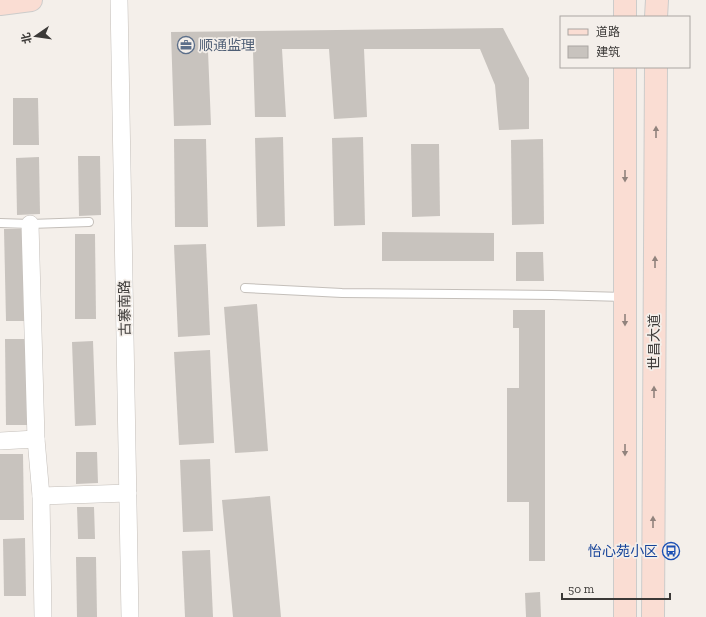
<svg xmlns="http://www.w3.org/2000/svg" width="706" height="617" viewBox="0 0 706 617" font-family="'Zilla Slab','Noto Sans SC',serif">
	<rect width="100%" height="100%" fill="#f4efea"/>
	<g fill="#c8c3be">
		<path d="M503,28L529,78V129L499,130L495,85L480,49H364L367,117L334,119L329,49H282L286,117H255L253,51H208L211,125L174,126L171,32Z"/>
		<path d="M13,98H38L39,145H13Z"/>
		<path d="M283,137L285,226L257,227L255,138Z"/>
		<path d="M363,137L365,225L334,226L332,138Z"/>
		<path d="M174,139H206L208,227H175Z"/>
		<path d="M543,139L544,224L512,225L511,140Z"/>
		<path d="M411,144H439L440,216L412,217Z"/>
		<path d="M78,156H100L101,215L79,216Z"/>
		<path d="M39,157L40,214L17,215L16,158Z"/>
		<path d="M4,229H23L24,321H6Z"/>
		<path d="M382,232L494,233V261H382Z"/>
		<path d="M75,234H95L96,319H75Z"/>
		<path d="M206,244L210,335L178,337L174,245Z"/>
		<path d="M516,252H543L544,281H516Z"/>
		<path d="M257,304L268,451L235,453L224,307Z"/>
		<path d="M513,310H545V561H529V502H507V388H519V328H513Z"/>
		<path d="M5,339H28L29,425H6Z"/>
		<path d="M93,341L96,425L75,426L72,342Z"/>
		<path d="M210,350L214,443L179,445L174,352Z"/>
		<path d="M76,452H97L98,483L76,484Z"/>
		<path d="M0,454H23L24,520H0Z"/>
		<path d="M210,459L213,531L183,532L180,460Z"/>
		<path d="M270,496L281,617H233L222,500Z"/>
		<path d="M77,507H94L95,539H78Z"/>
		<path d="M25,538L26,596H4L3,539Z"/>
		<path d="M210,550L213,617H185L182,551Z"/>
		<path d="M76,557H96L97,617H77Z"/>
		<path d="M540,592L541,617H526L525,593Z"/>
	</g>
	<g fill="none" stroke-linecap="round" stroke-linejoin="round">
		<g stroke="#c4bfba" stroke-width="10">
			<g id="lane">
				<path d="M0,223L30,224L89,222"/>
				<path d="M245,288L342,293L552,295L624,297"/>
			</g>
		</g>
		<g stroke="#c4bfba" stroke-width="18">
			<g id="street">
				<path d="M119,0L130,617"/>
				<path d="M30,224L36,439L41,496L43,617"/>
				<path d="M0,441L36,439"/>
				<path d="M41,496L128,493"/>
			</g>
		</g>
		<g stroke="#cccccb" stroke-width="24">
			<g id="primary">
				<path d="M0,4L31,0"/>
				<path d="M625,17V0"/>
				<path d="M656,17L657,0"/>
				<path d="M625,617V67"/>
				<path d="M653,617L656,67"/>
			</g>
		</g>
		<use href="#lane" stroke="#fff" stroke-width="8"/>
		<use href="#street" stroke="#fff" stroke-width="17"/>
		<use href="#primary" stroke="#faddd3" stroke-width="22"/>
	</g>
	<defs><path id="oneway-solid" d="M-6-.8H1V-3.2L6.5 0L1 3.2V.8H-6Z"/></defs>
	<g fill="#91837d">
		<use href="#oneway-solid" transform="translate(656 132) rotate(-90)"/>
		<use href="#oneway-solid" transform="translate(625 176) rotate(90)"/>
		<use href="#oneway-solid" transform="translate(655 262) rotate(-90)"/>
		<use href="#oneway-solid" transform="translate(625 320) rotate(90)"/>
		<use href="#oneway-solid" transform="translate(654 392) rotate(-90)"/>
		<use href="#oneway-solid" transform="translate(625 450) rotate(90)"/>
		<use href="#oneway-solid" transform="translate(653 522) rotate(-90)"/>
	</g>
	<defs>
		<g id="office-ring" transform="scale(0.9)"><circle r="9.5" fill="#f4efea" stroke="#5c6f8a" stroke-width="1.5"/><path d="M-6-3h4V-5.5h4V-3h4V5H-6ZM-1-4.5V-3h2v-1.5ZM-6 0V1H6V0Z" fill="#5c6f8a"/></g>
		<g id="bus-ring" transform="scale(0.9)"><circle r="9.5" fill="#f4efea" stroke="#1a4fb4" stroke-width="1.5"/><path d="M-5-6H5V4H4V6H2V4H-2V6H-4V4H-5ZM-3.5-4V0h7V-4ZM-3.5 1.2v1.5H-2V1.2ZM2 1.2v1.5H3.5V1.2Z" fill="#1a4fb4"/></g>
	</defs>
	<g fill-rule="evenodd">
		<use href="#office-ring" x="186" y="45"/>
		<use href="#bus-ring" x="671" y="551"/>
	</g>
	<g text-anchor="middle" dominant-baseline="central" stroke-width="3.5" stroke-linejoin="round" paint-order="stroke">
		<g font-size="14" fill="#4e5e75" stroke="#f4efea" text-anchor="start">
			<text x="199" y="45">顺通监理</text>
		</g>
		<g font-size="14" fill="#3b3937" stroke="#f4efea">
			<text transform="translate(125 308) rotate(-91)">古寨南路</text>
			<text transform="translate(654 342) rotate(-90)">世昌大道</text>
		</g>
		<g font-size="14" fill="#164399" stroke="#f4efea" text-anchor="end">
			<text x="658" y="551">怡心苑小区</text>
		</g>
	</g>
	<rect x="560" y="16" width="130" height="52" fill="#f4efea" stroke="#aaa6a2"/>
	<rect x="568" y="29" width="20" height="6" fill="#faddd3" stroke="#aaa6a2"/>
	<text x="596" y="36" font-size="12" fill="#3b3937">道路</text>
	<rect x="568" y="46" width="20" height="12" fill="#c8c3be" stroke="#aaa6a2"/>
	<text x="596" y="56" font-size="12" fill="#3b3937">建筑</text>
	<g transform="translate(36 36) rotate(257)" stroke="#f4efea" stroke-width="3" paint-order="stroke">
	<path d="M0-3L7 15L0 10L-7 15Z" fill="#3b3937"/>
	<text y="-6" font-size="11" font-weight="bold" text-anchor="middle" fill="#3b3937">北</text>
	</g>
	<path d="M562 593v6h108v-6" fill="none" stroke="#3b3937" stroke-width="2"/>
	<text x="568" y="593" font-size="12" fill="#3b3937" stroke="#f4efea" stroke-width="3" paint-order="stroke">50 m</text>
</svg>
